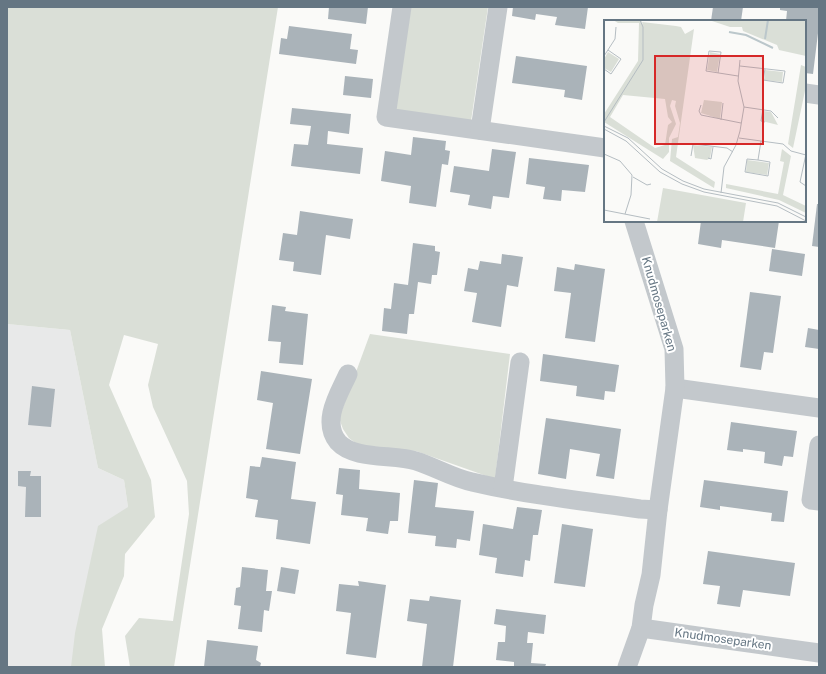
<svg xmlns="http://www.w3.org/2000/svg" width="826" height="674" viewBox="0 0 826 674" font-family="'Public Sans',sans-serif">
	<rect width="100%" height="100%" fill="#fafaf8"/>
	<path fill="#e8e9e9" d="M7,324L70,330L98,468L124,480L128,507L72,667H7Z"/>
	<g fill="#dadfd7">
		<path d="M7,7H278L174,667H130L125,636L139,618L173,621L189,514L187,481L153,407L148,385L158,344L124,335L109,385L151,480L155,517L125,554L124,576L102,629L105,667H71L75,633L98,526L128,507L124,480L98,468L70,330L7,324Z"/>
		<path d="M411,7H488L471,121L394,110Z"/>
		<path d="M370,334L510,354L495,479L416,451L358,445L349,438L343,429L339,418Z"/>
	</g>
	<g fill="#aab3b9">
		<path d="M329,7H368L366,24L328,19Z"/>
		<path d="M513,7H588L585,29L555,25L557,17L536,14L535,20L512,16Z"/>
		<path d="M713,7H743L741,21H711Z"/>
		<path d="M780,7H819V25L813,74L805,73V21H786L787,11L780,10Z"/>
		<path d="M289,26L352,34L350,49L358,50L356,64L279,54L281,38L287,39Z"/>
		<path d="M516,56L587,66L582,100L564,97L565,90L512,83Z"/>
		<path d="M345,76L373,79L371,98L343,95Z"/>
		<path d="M292,108L351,114L349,134L328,131L327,144L363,148L360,174L291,166L294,144L308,145L311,126L290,124Z"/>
		<path d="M413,137L446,141L445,150L450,151L448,165L442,164L436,207L409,203L411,186L381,181L385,151L411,155Z"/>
		<path d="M492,149L516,152L509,198L493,196L491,209L468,205L470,195L450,192L454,166L489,171Z"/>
		<path d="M529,158L589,165L585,192L562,190L561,201L543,199L545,187L526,184Z"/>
		<path d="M817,204H819V247L812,246Z"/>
		<path d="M300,211L353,219L350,239L326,235L321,275L293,271L294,262L279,260L283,233L297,235Z"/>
		<path d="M701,221H779L775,248L722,240L721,248L698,244Z"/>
		<path d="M413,243L435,246V251L440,252L437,275H432L431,284L418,282L414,314H409L407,334L382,331L384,308L391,309L394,283L408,285Z"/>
		<path d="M772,249L805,254L802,276L769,271Z"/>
		<path d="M502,254L523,257L518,287L507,285L501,327L472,322L477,293L464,291L468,268L478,270L480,261L501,264Z"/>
		<path d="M575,264L605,269L595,342L565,338L571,293L554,291L557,267L574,270Z"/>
		<path d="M750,292L781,296L773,353L764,352L761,370L740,367Z"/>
		<path d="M272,305L286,307L285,311L308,314L303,365L279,363L281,342L268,341Z"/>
		<path d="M808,328L819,330V349L805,347Z"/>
		<path d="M543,354L619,365L615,392L605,391L604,400L576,396L577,386L540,381Z"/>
		<path d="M261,371L312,379L300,454L266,449L273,403L257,400Z"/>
		<path d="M32,386L55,389L51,427L28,425Z"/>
		<path d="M546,418L621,429L614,479L596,476L600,454L570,449L566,479L538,474Z"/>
		<path d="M731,422L797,431L793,457L784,456L782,466L764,463L765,452L743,449V452L727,450Z"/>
		<path d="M262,457L296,462L291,499L316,502L310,544L276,539L278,520L255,517L258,500L246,498L250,466L260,467Z"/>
		<path d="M339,468L360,470L359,489L400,493L398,521H390L388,534L366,531L368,518L341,515L343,495L336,494Z"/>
		<path d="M18,471H31L30,476H41V517H25L26,487L18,486Z"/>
		<path d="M414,480L438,483L435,507L474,511L470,541L457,539L456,548L435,546L436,536L408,533Z"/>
		<path d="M704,480L788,491L784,522L771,521L772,513L720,506V510L700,507Z"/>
		<path d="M517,507L542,510L538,535H533L530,561L525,560L523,577L495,573L497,558L479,555L483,524L513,529Z"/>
		<path d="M562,524L593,529L585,587L554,583Z"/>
		<path d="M708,551L795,563L790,596L743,590L740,607L717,604L720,586L703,584Z"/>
		<path d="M242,567L268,570L266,591H272L269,611L264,610L262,632L238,629L241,606L234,605L236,588L240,587Z"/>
		<path d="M281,567L299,570L295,594L277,591Z"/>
		<path d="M358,581L386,585L376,658L346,654L351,613L336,611L339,584L359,586Z"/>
		<path d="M430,596L461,600L453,667H422L427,624L407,621L410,599L429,601Z"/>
		<path d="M496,609L546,615L544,634L528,632L527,643H533L531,663L546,664L545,667H514V662L496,660L498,642H505L506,626L494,624Z"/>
		<path d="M207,640L258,646L256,660L261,663L260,667H204Z"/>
	</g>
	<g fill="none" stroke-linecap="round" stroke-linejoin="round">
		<g stroke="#c3c8cc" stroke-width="19">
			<path d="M402,7L386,117L605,148"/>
			<path d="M805,93L819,95"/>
			<path d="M480,130L498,7"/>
			<path d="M348,374C339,394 321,421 338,442C354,460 394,454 416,461C435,467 453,478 472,482C527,495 584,501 640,509L658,510"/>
			<path d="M675,388L819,408"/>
			<path d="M819,445L811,500L819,501"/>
			<path d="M503,488L520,362"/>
			<path d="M641,628L819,653"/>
			<path d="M627,667L641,628L644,605L651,575L658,510L675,388L674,349L634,221"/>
		</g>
	</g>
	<g text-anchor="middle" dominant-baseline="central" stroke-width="4" stroke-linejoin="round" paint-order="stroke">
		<g font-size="12" fill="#657683" stroke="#fff">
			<text transform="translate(659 304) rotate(74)">Knudmoseparken</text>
			<text transform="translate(723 639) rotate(8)">Knudmoseparken</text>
		</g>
	</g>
	<g transform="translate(604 20)">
		<rect width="202" height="202" fill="#fafaf8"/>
		<path d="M9,0H39L37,2L39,4L38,2L72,6L77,7L81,14L90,9L72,137L111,162L110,168L66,141L68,119L74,117L76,103L71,86L72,81L68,80L66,86L72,104L65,118V132L59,139L0,102V94L34,41L35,3H14ZM19,75L61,79L64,97L68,102L64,105L61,125L51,128L6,97ZM105,0H202V36L175,30L173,25L139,11L138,7H126ZM4,32L15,39L7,52L0,48V39ZM106,32L116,34L113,52L103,50ZM197,45L202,47V66L189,128L184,124ZM161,50L179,52L178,62L160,60ZM100,80L118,82L116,99L97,93ZM160,91L167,92L174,105L158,101ZM89,125L108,127L106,138L103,140L91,138ZM178,129L187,136L179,175L202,186V193L175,180L122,168V164L174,174L180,142L176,141ZM143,140L165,143L163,155L142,152ZM59,168L142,183L139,202H53Z" fill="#dadfd7" fill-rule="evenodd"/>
		<path fill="none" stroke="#bbc7cb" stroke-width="2" d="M125,12L142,15L169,28M161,19L164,0"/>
		<path fill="none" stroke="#b5bdc2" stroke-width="1" d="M0,36L11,19L12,7M136,46L181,51L179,63L159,60L161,49M0,49L7,54L17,39L4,30M114,53L117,32L105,31L102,51L134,56M97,85L95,91L97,95L137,103M140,87L167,91L174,98M159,89L157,101L161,102M117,100L119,83M0,102L39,40V7L36,0M0,106L24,118L58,149L79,161L100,169L174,183L202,197M0,109L22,121L56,152L78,164L100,172L173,186L202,201M135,118L179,124L187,131L202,135M0,134L16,141L28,155L27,175L21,194M202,134L196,162L202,166M87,136L89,124L123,128L129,132M104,138L107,139L109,127M154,140L143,139L141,152L164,156L166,142L154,140L157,121M29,157L43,165L47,164M117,173L120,147L132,125L136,111L140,87L134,61L136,40M0,190L46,199"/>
		<path fill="#d62828" fill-opacity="0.15" stroke="#d62828" stroke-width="2" d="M51,36H159V124H51Z"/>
		<rect width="202" height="202" fill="none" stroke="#657683" stroke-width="2"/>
	</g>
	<rect width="826" height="674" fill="none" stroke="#657683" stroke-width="16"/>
</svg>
